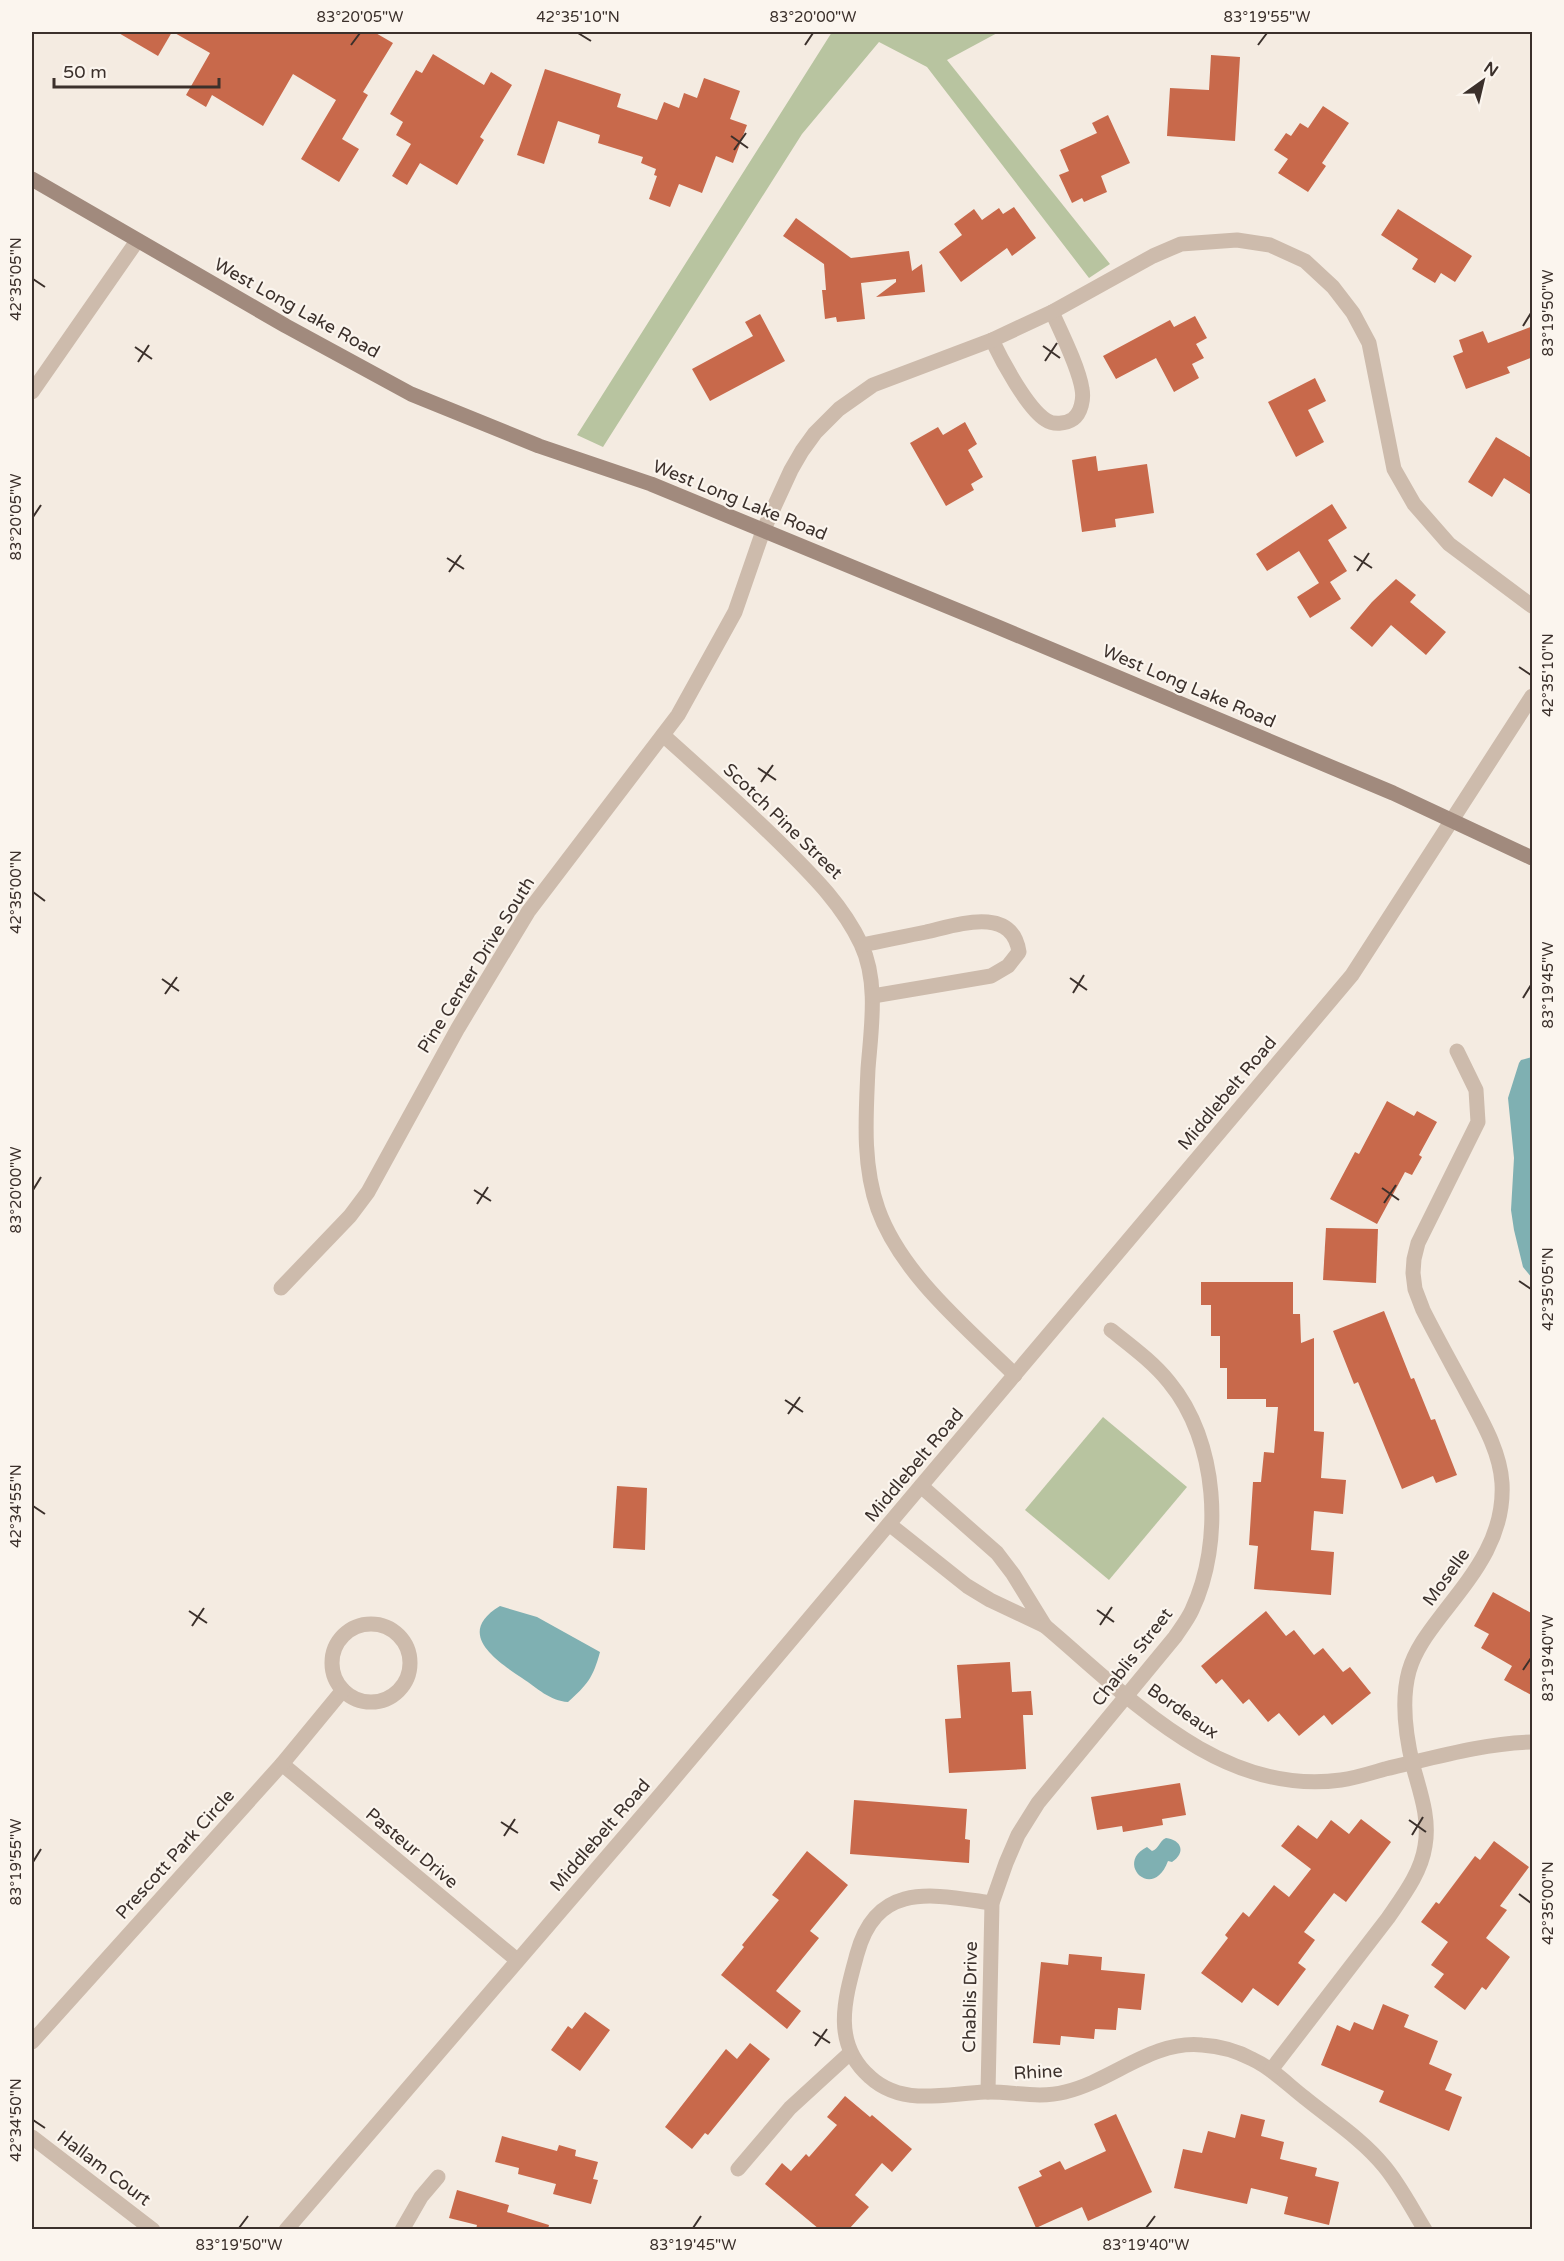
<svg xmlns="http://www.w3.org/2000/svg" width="1564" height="2261" viewBox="0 0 1564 2261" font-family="'Varela Round',sans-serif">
	<rect width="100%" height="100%" fill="#f4ebe1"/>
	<g fill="#b8c4a0">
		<path d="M832,32H999L947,60L1110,264L1089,278L927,67L879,42L802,134L603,447L577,435Z"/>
		<path d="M1103,1417L1187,1487L1109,1580L1025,1510Z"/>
	</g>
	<g fill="#7fb0b2">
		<path d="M1532,1057V1278L1523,1267L1514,1230L1511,1210L1514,1158L1508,1098L1519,1063L1521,1060Z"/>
		<path d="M500,1606L537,1617L600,1652C593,1678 587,1685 568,1702C550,1701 537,1688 522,1678C495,1660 455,1633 500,1606Z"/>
		<path d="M1166,1838C1182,1840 1186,1853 1172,1862L1168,1861C1153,1902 1114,1863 1147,1847L1152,1851C1159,1849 1159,1841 1166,1838Z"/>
	</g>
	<g fill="#c8694b">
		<path d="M117,32H172L158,56Z"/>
		<path d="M173,32H374L393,43L363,92L368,95L342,139L359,149L339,182L301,159L336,100L293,74L263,126L212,95L206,107L186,95L210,53Z"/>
		<path d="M433,54L484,85L491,72L512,85L480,137L484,140L457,185L420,163L407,185L392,176L411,144L396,135L403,122L390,114L416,70L422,73Z"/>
		<path d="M1211,55L1240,57L1235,141L1167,136L1170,88L1209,90Z"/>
		<path d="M545,69L621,94L617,107L657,120L664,102L679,108L684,93L697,98L704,78L740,91L730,119L747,125L733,163L716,156L702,193L679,184L670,207L649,199L657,176L654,175L656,169L641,163L643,157L598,143L600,135L558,121L544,164L517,155Z"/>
		<path d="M1323,106L1349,123L1322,163L1326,166L1308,192L1278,173L1288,159L1274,150L1286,133L1291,136L1300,123L1308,128Z"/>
		<path d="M1108,115L1130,163L1101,176L1107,192L1084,202L1082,198L1072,203L1059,175L1069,171L1060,150L1097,133L1092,123Z"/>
		<path d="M1014,207L1036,238L1012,256L1007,248L961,282L939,252L962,235L954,224L974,209L982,220L999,208L1003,214Z"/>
		<path d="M1398,209L1472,256L1455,282L1441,273L1435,283L1412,269L1418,259L1381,235Z"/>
		<path d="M796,218L851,258L909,251L912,271L922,264L925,292L876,297L896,282V279L861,283L865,319L837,322L836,317L825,319L822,290H826L824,264L783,236Z"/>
		<path d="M760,314L785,361L710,401L692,369L753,336L745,322Z"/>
		<path d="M1195,316L1207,338L1196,344L1204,358L1192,364L1199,378L1174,392L1156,358L1116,379L1103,356L1170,320L1174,327Z"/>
		<path d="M1533,326V357L1507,367L1510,373L1466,389L1453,356L1463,352L1459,340L1483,331L1488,343Z"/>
		<path d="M1315,378L1326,401L1308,410L1324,442L1296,457L1268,402Z"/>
		<path d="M965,422L977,444L968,450L983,477L971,484L974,490L946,506L910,443L938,427L943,435Z"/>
		<path d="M1496,437L1533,459V496L1504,478L1492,497L1468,482Z"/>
		<path d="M1096,456L1098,471L1147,464L1154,513L1115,519L1116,527L1082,532L1072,460Z"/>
		<path d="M1332,504L1347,528L1328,540L1347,571L1330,582L1341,599L1310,618L1297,597L1319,583L1299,551L1267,571L1256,554Z"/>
		<path d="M1396,579L1416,595L1410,602L1446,632L1426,655L1391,625L1372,647L1350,628L1372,602Z"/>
		<path d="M1387,1101L1414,1116L1417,1111L1437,1122L1419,1155L1422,1157L1412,1175L1405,1172L1377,1224L1330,1199L1355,1152L1359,1154Z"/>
		<path d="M1326,1228L1378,1229L1376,1283L1323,1280Z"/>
		<path d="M1201,1282H1293V1314H1300L1301,1343L1314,1338V1431L1324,1432L1321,1478L1346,1480L1343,1514L1314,1511L1311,1550L1334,1552L1331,1595L1254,1589L1258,1546L1249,1545L1253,1482H1261L1264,1452L1274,1453L1278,1407H1266V1399H1227V1368H1220V1336H1211V1305H1201Z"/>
		<path d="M1384,1311L1411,1379L1414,1378L1431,1420L1435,1419L1457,1475L1436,1483L1433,1476L1402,1489L1358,1382L1354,1384L1333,1331Z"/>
		<path d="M617,1486L647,1488L645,1550L613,1548Z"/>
		<path d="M1493,1592L1533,1614V1696L1504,1680L1512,1666L1481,1648L1489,1634L1474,1626Z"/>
		<path d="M1266,1611L1286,1636L1294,1630L1314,1655L1323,1648L1343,1672L1350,1667L1371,1693L1332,1725L1324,1715L1299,1736L1279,1713L1268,1722L1249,1699L1243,1704L1222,1679L1216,1684L1201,1666Z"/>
		<path d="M1010,1662L1012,1692L1031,1691L1033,1715H1023L1026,1769L949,1773L945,1719L961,1718L957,1665Z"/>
		<path d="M1180,1783L1186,1815L1162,1819L1163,1825L1123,1832L1122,1826L1097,1830L1091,1797Z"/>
		<path d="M854,1800L967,1809L965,1839L970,1840L969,1863L850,1854Z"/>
		<path d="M1361,1819L1391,1842L1346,1902L1334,1893L1304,1932L1315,1940L1298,1963L1306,1969L1278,2006L1253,1988L1242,2003L1201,1973L1228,1938L1225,1935L1243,1912L1249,1917L1274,1885L1289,1897L1311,1869L1281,1846L1298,1825L1317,1839L1331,1820L1349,1834Z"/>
		<path d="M1494,1841L1529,1867L1500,1906L1507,1910L1486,1938L1510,1957L1486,1990L1482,1987L1465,2010L1434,1987L1444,1974L1431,1965L1448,1942L1421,1922L1436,1902L1439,1904L1475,1856L1480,1860Z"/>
		<path d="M807,1851L848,1885L810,1931L819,1938L776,1991L801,2011L787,2029L721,1975L744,1947L742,1945L779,1900L772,1895Z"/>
		<path d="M1069,1954L1102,1957L1101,1970L1145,1974L1141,2010L1118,2008L1116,2030L1095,2029L1094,2039L1061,2036L1060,2045L1033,2043L1041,1962L1068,1965Z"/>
		<path d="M1383,2004L1409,2015L1404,2027L1438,2041L1429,2064L1452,2074L1445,2090L1462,2097L1449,2131L1379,2102L1384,2091L1321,2065L1337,2025L1350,2031L1354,2022L1373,2030Z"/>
		<path d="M585,2012L610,2030L580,2071L551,2050L568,2026L572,2029Z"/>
		<path d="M750,2043L770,2059L708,2135L705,2133L692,2149L665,2127L726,2049L737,2059Z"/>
		<path d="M845,2096L870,2117L872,2115L912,2149L892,2172L882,2163L855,2195L869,2207L849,2229H819L765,2184L782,2163L791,2171L806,2154L809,2157L837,2125L827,2117Z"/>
		<path d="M1116,2114L1152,2192L1088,2221L1082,2207L1036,2228L1018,2187L1042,2176L1039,2171L1060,2161L1065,2170L1106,2151L1094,2124Z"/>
		<path d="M1241,2114L1265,2120L1261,2136L1284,2142L1280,2159L1317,2168L1315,2176L1339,2182L1329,2225L1284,2214L1288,2197L1251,2188L1247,2204L1174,2188L1183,2149L1202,2153L1208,2131L1235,2138Z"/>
		<path d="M502,2136L557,2151L559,2145L576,2150L575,2156L598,2162L593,2179L598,2180L591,2204L553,2194L556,2184L518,2174L519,2168L495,2162Z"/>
		<path d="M457,2190L509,2205L507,2212L549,2225L548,2229H476L477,2225L449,2218Z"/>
	</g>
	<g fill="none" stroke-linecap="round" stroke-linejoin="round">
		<g stroke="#cdbbac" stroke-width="15">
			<path d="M992,340C1002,361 1027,408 1046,420C1053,425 1066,424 1073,419C1081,413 1084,399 1082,389C1079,368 1061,332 1052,312"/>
			<path d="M32,392L137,241"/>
			<path d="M663,735C704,772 746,809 786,849C815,878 843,906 861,944C879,982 871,1029 868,1069C866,1115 862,1164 878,1209C901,1274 967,1328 1015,1375"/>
			<path d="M862,945C883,941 905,936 926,932C957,925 1012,905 1019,952L1008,966L991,976L873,996"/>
			<path d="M281,1288L350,1216L368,1192L458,1028L528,912L678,715L735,612L763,531L791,470L802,451L815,433L839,409L873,385L992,340L1052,312L1153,256L1181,244L1237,240L1270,245L1305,261L1333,287L1353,313L1369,343L1394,469L1414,504L1449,544L1532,606"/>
			<path d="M889,1524L967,1586L990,1600L1045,1626L1013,1574L997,1553L921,1486"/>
			<circle cx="371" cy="1663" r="39"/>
			<path d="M1045,1626C1129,1697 1221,1797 1341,1780C1356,1778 1371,1773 1385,1769C1433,1758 1484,1743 1532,1742"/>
			<path d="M282,1764L517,1960"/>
			<path d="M992,1903C934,1895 877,1880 857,1954C845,1998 831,2043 870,2077C883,2089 901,2095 918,2096C940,2097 963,2093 985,2092C1011,2091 1038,2099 1065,2092C1112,2081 1152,2040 1202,2045C1218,2046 1237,2051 1252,2059C1272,2068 1288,2085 1305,2098C1332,2120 1362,2139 1384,2166C1400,2185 1412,2209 1425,2230"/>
			<path d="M32,2042L282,1764L343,1690"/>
			<path d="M1271,2070L1388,1918C1403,1896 1421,1873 1425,1846C1430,1818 1420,1792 1413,1766C1406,1737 1401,1700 1409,1671C1415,1650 1428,1633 1441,1616C1472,1576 1505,1538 1502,1483C1500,1449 1479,1416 1464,1387C1450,1361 1436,1336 1423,1310L1415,1289L1413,1273L1414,1259L1418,1243L1478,1122L1476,1090L1457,1051"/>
			<path d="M988,2092L992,1903L1006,1863L1018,1835L1038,1803L1175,1637C1181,1628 1188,1619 1192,1610C1224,1542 1218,1441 1169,1382C1153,1362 1131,1346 1111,1330"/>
			<path d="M32,2137L153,2230"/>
			<path d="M738,2169L790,2108L850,2053"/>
			<path d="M402,2230L421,2197L438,2177"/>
		</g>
		<path stroke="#cdbbac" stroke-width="15" d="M286,2230L661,1794L1352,975L1532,696"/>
		<path stroke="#a18a7d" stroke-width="15" d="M32,179L286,326L411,394L539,446L651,484L993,625L1393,793L1532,858"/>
	</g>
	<path fill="none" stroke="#3b302b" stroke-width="2" d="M578,33L591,41M351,45L360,33M805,45L813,33M1258,45L1267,33M731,136L748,148M734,150L746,133M33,279L45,287M1523,326L1531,313M1043,346L1060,358M135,347L152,359M1045,361L1057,343M138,362L149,345M33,517L41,505M1354,556L1372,568M447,558L464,569M1357,571L1369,553M449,572L461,555M1519,667L1531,675M758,768L776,780M761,782L773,765M33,892L45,901M1070,978L1087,990M162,979L179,991M1073,993L1084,975M165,994L177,977M1523,998L1531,985M1382,1188L1399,1200M33,1190L41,1177M474,1190L491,1201M1384,1203L1396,1185M477,1204L488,1187M1519,1281L1531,1289M785,1400L803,1412M788,1414L800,1397M33,1506L45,1514M1097,1610L1114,1622M189,1611L207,1623M1100,1625L1112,1607M192,1626L204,1608M1523,1670L1531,1658M1409,1820L1426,1832M501,1822L518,1833M1412,1835L1423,1817M504,1836L515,1819M33,1862L41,1849M1519,1894L1531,1903M813,2032L830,2043M815,2046L827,2029M33,2120L45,2128M239,2228L248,2216M693,2228L701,2216M1146,2228L1155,2216"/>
	<g text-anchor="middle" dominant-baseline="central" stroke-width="4.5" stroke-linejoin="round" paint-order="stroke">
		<g font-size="18" fill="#3b302b" stroke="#fbf5ee">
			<text transform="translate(297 308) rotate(29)">West Long Lake Road</text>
			<text transform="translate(740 500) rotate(22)">West Long Lake Road</text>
			<text transform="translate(1189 686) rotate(23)">West Long Lake Road</text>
			<text transform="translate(783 821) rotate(44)">Scotch Pine Street</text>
			<text transform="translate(476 965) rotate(-58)">Pine Center Drive South</text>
			<text transform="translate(1227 1093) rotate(-50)">Middlebelt Road</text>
			<text transform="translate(914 1465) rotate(-50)">Middlebelt Road</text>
			<text transform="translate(1446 1577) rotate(-54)">Moselle</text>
			<text transform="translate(1132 1657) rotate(-52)">Chablis Street</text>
			<text transform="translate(1183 1711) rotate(35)">Bordeaux</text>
			<text transform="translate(600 1835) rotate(-49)">Middlebelt Road</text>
			<text transform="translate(412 1848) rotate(40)">Pasteur Drive</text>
			<text transform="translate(175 1854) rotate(-48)">Prescott Park Circle</text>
			<text transform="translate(970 1997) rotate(-89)">Chablis Drive</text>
			<text transform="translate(1038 2072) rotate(-3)">Rhine</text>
			<text transform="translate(104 2168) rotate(37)">Hallam Court</text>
		</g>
	</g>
	<rect width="1564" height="2261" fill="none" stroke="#fbf5ee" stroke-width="66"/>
	<g transform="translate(1483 81) rotate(34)" stroke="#fbf5ee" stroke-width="4.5" paint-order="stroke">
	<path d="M0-4.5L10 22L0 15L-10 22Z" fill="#3b302b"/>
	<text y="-9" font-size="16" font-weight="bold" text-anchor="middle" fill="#3b302b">N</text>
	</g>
	<path d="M54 78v9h165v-9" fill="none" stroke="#3b302b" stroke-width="3"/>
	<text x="63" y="78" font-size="18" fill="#3b302b" stroke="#fbf5ee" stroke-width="4.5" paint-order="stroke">50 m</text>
	<rect x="33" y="33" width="1498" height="2195" fill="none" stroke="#3b302b" stroke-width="2"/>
	<g font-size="15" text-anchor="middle" fill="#3b302b">
		<text x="360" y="22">83°20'05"W</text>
		<text x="578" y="22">42°35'10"N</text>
		<text x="813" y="22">83°20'00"W</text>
		<text x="1267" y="22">83°19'55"W</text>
		<text transform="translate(16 279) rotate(-90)" y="5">42°35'05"N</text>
		<text transform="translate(1548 313) rotate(-90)" y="5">83°19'50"W</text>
		<text transform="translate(16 517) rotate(-90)" y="5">83°20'05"W</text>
		<text transform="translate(1548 675) rotate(-90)" y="5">42°35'10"N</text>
		<text transform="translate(16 892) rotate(-90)" y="5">42°35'00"N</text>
		<text transform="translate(1548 985) rotate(-90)" y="5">83°19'45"W</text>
		<text transform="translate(16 1190) rotate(-90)" y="5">83°20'00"W</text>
		<text transform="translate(1548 1289) rotate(-90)" y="5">42°35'05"N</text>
		<text transform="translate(16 1506) rotate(-90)" y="5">42°34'55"N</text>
		<text transform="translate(1548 1658) rotate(-90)" y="5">83°19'40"W</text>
		<text transform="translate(16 1862) rotate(-90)" y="5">83°19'55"W</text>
		<text transform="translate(1548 1903) rotate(-90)" y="5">42°35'00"N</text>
		<text transform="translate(16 2120) rotate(-90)" y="5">42°34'50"N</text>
		<text x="239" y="2250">83°19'50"W</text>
		<text x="693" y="2250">83°19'45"W</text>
		<text x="1146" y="2250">83°19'40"W</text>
	</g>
</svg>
